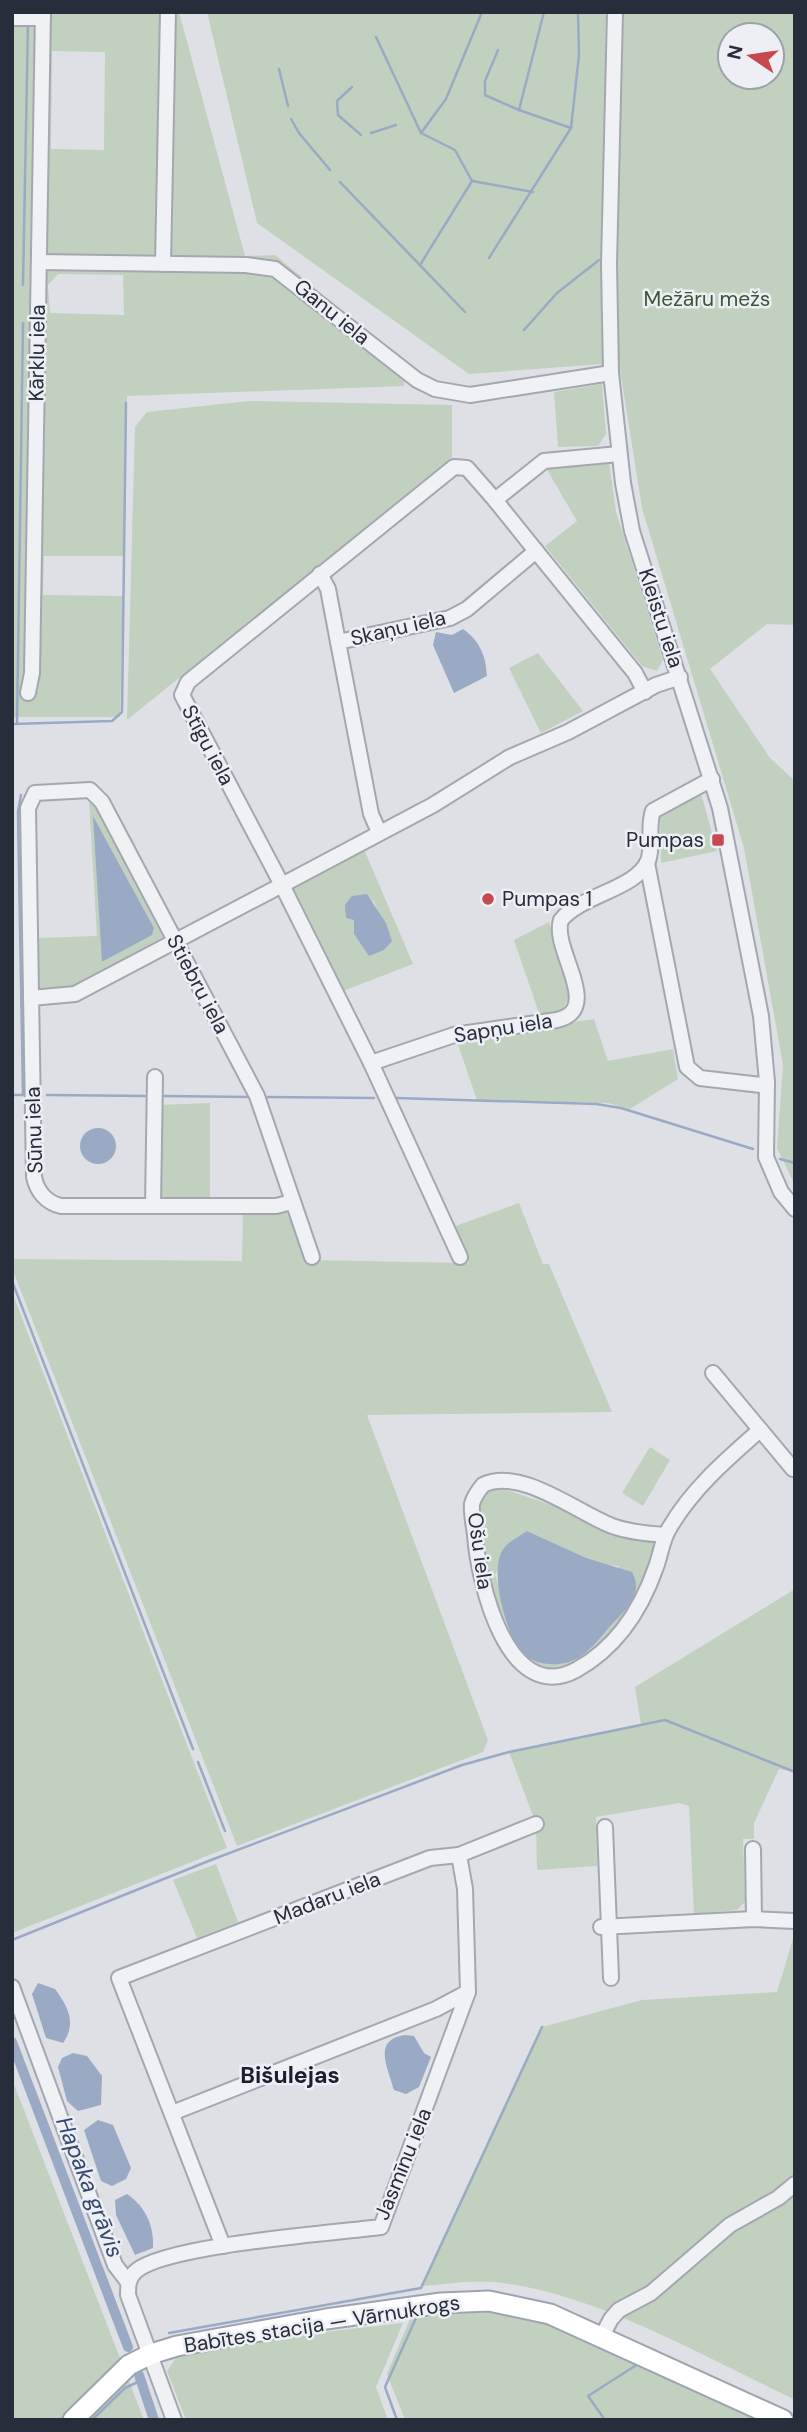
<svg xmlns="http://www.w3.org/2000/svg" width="807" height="2432" viewBox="0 0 807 2432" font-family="'DM Sans',sans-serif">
	<rect width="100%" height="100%" fill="#dee0e6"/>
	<g fill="#c2d0bf" fill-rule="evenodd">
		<path d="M12,12H179L245,256L275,255L405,363L404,386L127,396L123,556H44L43,595L123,596L120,717H12ZM52,51L105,52L104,150L51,149ZM58,274L123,275L124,315L50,313L48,285Z"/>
		<path d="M207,12H606L602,264L603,364L469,374L257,223Z"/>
		<path d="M623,12H795V625L767,624L710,669L770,758L795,781V1185L777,1148L783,1065L744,848L642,508L619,363L617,264ZM730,35H772V77H730Z"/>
		<path d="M602,384L606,434L598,446L558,447L554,392Z"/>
		<path d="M249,401L452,405V457L127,720L135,427L147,412Z"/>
		<path d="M609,462L616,512L663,660L657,671L642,666L545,546L577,521L546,468Z"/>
		<path d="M538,653L583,711L541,733L509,668Z"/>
		<path d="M701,793L717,851L661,863L660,817Z"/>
		<path d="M89,800H95L169,937L69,992L38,991V938L97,936ZM94,818L154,928L152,934L103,962Z"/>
		<path d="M363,847L413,964L343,991L291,889ZM373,900L392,941L354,934V920Z"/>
		<path d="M549,922L570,994L562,1011L540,1016L514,940Z"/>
		<path d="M594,1019L608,1061L673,1049L678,1079L630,1109L608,1103L477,1100L456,1039Z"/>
		<path d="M210,1103V1200H159L158,1105Z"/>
		<path d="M519,1203L543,1264H549L612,1412L367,1415L488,1740L483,1752L237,1846L12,1268V1259L242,1261L243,1210H285L292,1221L306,1260L469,1263L453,1227Z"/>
		<path d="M12,1292L227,1848L12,1933Z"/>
		<path d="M650,1447L670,1460L643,1506L622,1493Z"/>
		<path d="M500,1488L561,1508L612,1534L654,1538C665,1576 608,1649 575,1666C566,1671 552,1671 543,1672L522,1656L493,1595L482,1534L480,1498L488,1489ZM527,1531C553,1542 591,1566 619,1566L606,1628L594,1643L519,1650L495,1574Z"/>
		<path d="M795,1589V1772L779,1769L754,1823V1839H743L745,1902L737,1910L694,1914L689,1806L679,1803L596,1817L597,1866L537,1870L536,1824L509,1752L641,1725L635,1687Z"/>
		<path d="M216,1864L238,1922L197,1938L173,1880Z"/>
		<path d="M795,1932V2400C707,2358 589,2290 493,2282C470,2280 446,2284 423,2286L542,2027L642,2000L777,1992Z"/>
		<path d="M12,2079L144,2420H12Z"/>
		<path d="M489,2309L548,2320L772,2420H405L387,2374L410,2319Z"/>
		<path d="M403,2323L376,2387L388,2420H186L167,2371L176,2358L280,2337Z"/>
	</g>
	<g fill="#9aaac5">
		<path d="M463,629C480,641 486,656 487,676L454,693L433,645L436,632L452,635Z"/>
		<path d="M93,816L154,928L152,935L102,962Z"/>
		<path d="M367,894L386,923L392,941L384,950L369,956L354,934V920L346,918L345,905L352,896Z"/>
		<circle cx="98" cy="1146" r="18"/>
		<path d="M527,1531L586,1558L632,1572C642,1590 632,1604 618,1618C606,1629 595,1647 581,1656C563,1669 531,1667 518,1648C505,1627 490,1573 502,1551C506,1543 520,1536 527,1531Z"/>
		<path d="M38,1983L55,1989C68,2007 77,2023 63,2043L46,2038L32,1994Z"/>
		<path d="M405,2035L414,2036L424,2053L431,2057L419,2087L406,2094L394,2090C388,2067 372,2040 405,2035Z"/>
		<path d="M73,2053L87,2056L102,2076L101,2105L78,2111L67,2101L58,2067L62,2058Z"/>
		<path d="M98,2120L113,2125L131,2168L126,2179L112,2186L101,2181L84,2130Z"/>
		<path d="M127,2194C146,2207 154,2226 153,2248L135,2255L116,2215L115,2200Z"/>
	</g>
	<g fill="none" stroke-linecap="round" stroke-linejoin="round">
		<g stroke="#9aaac5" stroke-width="2.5">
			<path d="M544,12L519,110L571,128"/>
			<path d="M376,37L421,133L455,150L472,181L420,265"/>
			<path d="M498,50L485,81V95L519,110"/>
			<path d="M279,69L288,106"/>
			<path d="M352,87L337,101L338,115L361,135"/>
			<path d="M291,119L299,133L330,170"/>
			<path d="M371,133L396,125"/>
			<path d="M421,133L446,99L482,12"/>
			<path d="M472,181L533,192"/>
			<path d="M340,182L465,312"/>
			<path d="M489,258L571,128L579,55L578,12"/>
			<path d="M23,285L28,22"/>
			<path d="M524,330L557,293L599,260"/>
			<path d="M12,724L112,721L122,712L126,403"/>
			<path d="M17,724L23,323"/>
			<path d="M12,1095H23L18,812L21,795"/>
			<path d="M47,1095L145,1096"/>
			<path d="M164,1096L250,1097"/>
			<path d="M268,1097L374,1098"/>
			<path d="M396,1098L596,1104L621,1108L753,1149"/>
			<path d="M780,1159L795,1163"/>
			<path d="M12,1281L193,1749"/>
			<path d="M198,1762L225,1831"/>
			<path d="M12,1940L211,1860L462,1765L509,1752L665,1720L795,1772"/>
			<path d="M169,2333L421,2288L542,2027"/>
			<path d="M92,2420L125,2388L140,2381"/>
			<path d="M397,2420L385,2387L416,2318"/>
			<path d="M605,2420L588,2396L638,2364"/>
		</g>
		<g stroke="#9aaac5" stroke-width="10">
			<path d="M12,2042L128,2347"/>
			<path d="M139,2375L154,2420"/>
		</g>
		<g stroke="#a4a7b0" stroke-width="18">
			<g id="minor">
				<path d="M615,12L609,264L611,373L623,483L632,531L720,808L761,1016L767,1082L766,1157L781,1192L795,1209"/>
				<path d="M12,18H43"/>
				<path d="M39,262L246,265L275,269L417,380L435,389L470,395L611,373"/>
				<path d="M163,264L168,12"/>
				<path d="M619,454L544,461L495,500L467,468L454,467L188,682L182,695L282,885L433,805L510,757L568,732L656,685L680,677"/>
				<path d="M495,500L536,551"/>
				<path d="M320,574L328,589L338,642"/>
				<path d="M28,693L32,673L43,12"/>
				<path d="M379,832L371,814L338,642L450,618L467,609L536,551L635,673L645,692"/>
				<path d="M647,863L687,1067L700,1078L761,1085L767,1082"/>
				<path d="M31,998L75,994L282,885L371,1063"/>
				<path d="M292,1202L276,1206H61C47,1203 37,1192 34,1177L28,808L35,793L90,790L102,802L257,1096L312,1257"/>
				<path d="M153,1206L155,1077"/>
				<path d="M460,1257L371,1063L454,1035L557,1020C604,1009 551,949 561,920C581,895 636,889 648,861C654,845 647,827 653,811L712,779"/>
				<path d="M713,1373L793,1469"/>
				<path d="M666,1535C648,1534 629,1532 612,1526C576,1512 521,1467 483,1485C478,1491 474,1496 472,1504C471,1514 474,1525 475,1535C478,1580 507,1707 576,1670C616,1648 641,1610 656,1567C661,1554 662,1539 670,1527C693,1488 726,1460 760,1430"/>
				<path d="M605,1827L611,1978"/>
				<path d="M753,1849L754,1919"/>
				<path d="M601,1927L754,1919L795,1921"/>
				<path d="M12,1987L115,2265L128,2282"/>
				<path d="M172,2113L436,2009L468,1992"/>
				<path d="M223,2246L119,1978L430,1858L459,1855L536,1824"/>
				<path d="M602,2336L611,2319L619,2310L651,2293L730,2225L778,2198L795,2184"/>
				<path d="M174,2420L128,2295C128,2286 128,2278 136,2271C166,2245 334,2233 381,2227L468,1992L465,1889L459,1855"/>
			</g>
		</g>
		<g stroke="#9ea3b1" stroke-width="23">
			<path id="major" d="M73,2420L129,2365L151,2354L177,2346L326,2319L441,2303L489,2301L550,2314L783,2420"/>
		</g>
		<use href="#minor" stroke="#f0f1f5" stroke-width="14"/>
		<use href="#major" stroke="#fff" stroke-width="19"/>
	</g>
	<g fill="#c5494e" stroke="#edeff4" stroke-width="2.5">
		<rect x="711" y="833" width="14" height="14" rx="3.5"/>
		<circle cx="488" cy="899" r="7"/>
	</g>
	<g text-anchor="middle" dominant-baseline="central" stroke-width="5" stroke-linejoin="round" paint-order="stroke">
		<g font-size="21" fill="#395736" stroke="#edeff4">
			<text x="707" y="299">Mežāru mežs</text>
		</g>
		<g font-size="21" fill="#282d3c" stroke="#edeff4">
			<text transform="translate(332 312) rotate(39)">Ganu iela</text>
			<text transform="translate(37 353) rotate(-89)">Kārklu iela</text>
			<text transform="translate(661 618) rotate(72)">Kleistu iela</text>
			<text transform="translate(398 628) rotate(-13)">Skaņu iela</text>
			<text transform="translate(208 745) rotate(62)">Stīgu iela</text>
			<text transform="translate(198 984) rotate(62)">Stiebru iela</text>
			<text transform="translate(503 1028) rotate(-9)">Sapņu iela</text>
			<text transform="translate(34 1130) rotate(-92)">Sūnu iela</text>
			<text transform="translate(480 1551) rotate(82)">Ošu iela</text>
			<text transform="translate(327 1898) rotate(-21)">Madaru iela</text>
			<text transform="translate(403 2164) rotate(-68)">Jasmīnu iela</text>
			<text transform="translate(322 2324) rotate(-9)">Babītes stacija — Vārnukrogs</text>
		</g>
		<g font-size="21" fill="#282d3c" stroke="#edeff4" text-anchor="end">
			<text x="704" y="840">Pumpas</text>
			<text x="502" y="899" text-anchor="start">Pumpas 1</text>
		</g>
		<g font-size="23" font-weight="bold" fill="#1a1e2d" stroke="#edeff4">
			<text x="290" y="2075">Bišulejas</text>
		</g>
		<g font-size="23" font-style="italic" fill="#35486d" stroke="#edeff4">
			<text transform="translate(90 2187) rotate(69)">Hapaka grāvis</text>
		</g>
	</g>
	<rect width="807" height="2432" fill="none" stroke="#282d3c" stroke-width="28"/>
	<g transform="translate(751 56) rotate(283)"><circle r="33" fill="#edeff4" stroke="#9ea1aa" stroke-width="2"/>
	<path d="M0-5L12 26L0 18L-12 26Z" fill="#c5494e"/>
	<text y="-10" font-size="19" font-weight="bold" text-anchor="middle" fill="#282d3c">N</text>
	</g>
</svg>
